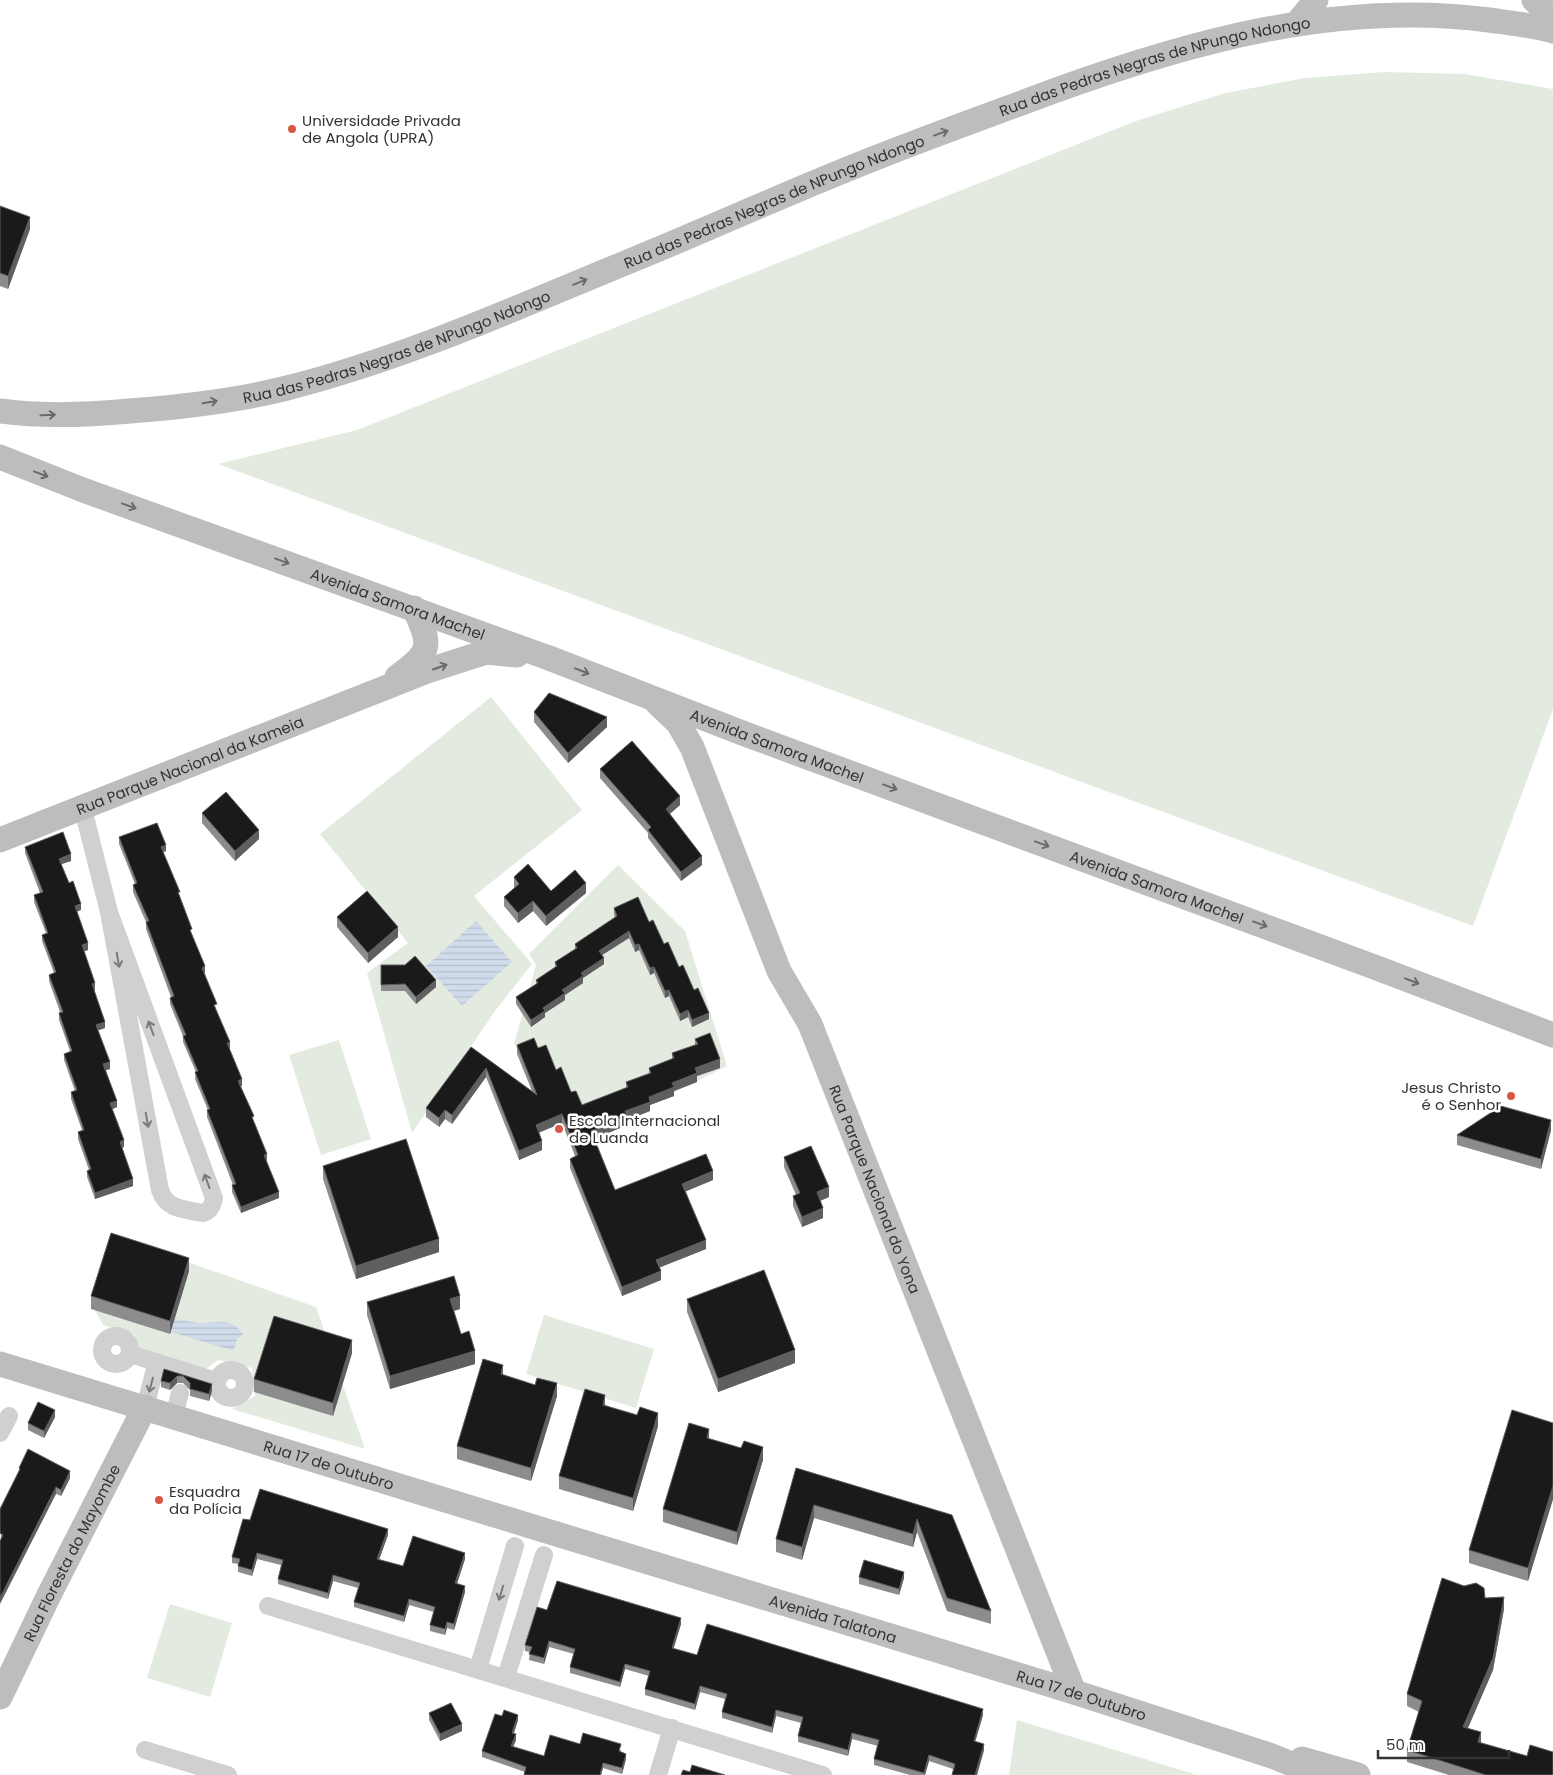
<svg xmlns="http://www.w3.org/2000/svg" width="1553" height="1775" viewBox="0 0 1553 1775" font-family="Poppins,sans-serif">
	<defs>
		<pattern id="water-rules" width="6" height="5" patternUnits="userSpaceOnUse" patternTransform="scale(1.25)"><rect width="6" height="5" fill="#d1dceb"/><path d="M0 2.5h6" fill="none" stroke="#b4bdca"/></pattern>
	</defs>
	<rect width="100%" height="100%" fill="#fff"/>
	<g fill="#e3ebe0">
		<path d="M1385,72L1465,74L1553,89V709L1473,926L218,464L357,430L1136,121L1225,93L1305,78Z"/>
		<path d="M491,697L582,810L474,896L532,964L495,1011L412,1133L367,973L408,943L320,834Z"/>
		<path d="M618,865L685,931L727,1066L576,1141L514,1044L536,965L529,954Z"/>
		<path d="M339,1040L371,1139L321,1155L289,1055Z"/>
		<path d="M116,1237L316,1307L365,1449L232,1409L255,1396L252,1368L218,1360L204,1370L139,1350L134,1334L103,1325L93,1307Z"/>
		<path d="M544,1315L654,1349L636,1408L526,1374Z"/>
		<path d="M170,1604L232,1623L210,1697L147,1678Z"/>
		<path d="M1017,1720L1197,1775H1009Z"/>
	</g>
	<g fill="url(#water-rules)">
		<path d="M476,921L512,962L462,1006L426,966Z"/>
		<path d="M174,1319C182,1320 190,1322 198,1323C216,1323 231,1316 243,1334L237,1339L234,1351L171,1332Z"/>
	</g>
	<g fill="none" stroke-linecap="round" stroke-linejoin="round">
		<g stroke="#d0d0d0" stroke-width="18">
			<path d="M83,809L109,912L160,1190C167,1210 184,1209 203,1213C211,1210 212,1206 214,1198L109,912"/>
			<circle cx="116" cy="1350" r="14"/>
			<path d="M130,1354L217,1381"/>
			<circle cx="231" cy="1384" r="14"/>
			<path d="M145,1407L157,1362"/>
			<path d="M174,1416L180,1393"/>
			<path d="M0,1433L9,1416"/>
			<path d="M268,1606L823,1775"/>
			<path d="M478,1669L515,1546"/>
			<path d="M506,1677L544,1555"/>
			<path d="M145,1750L228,1775"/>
			<path d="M658,1775L672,1728"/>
		</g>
		<g stroke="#bdbdbd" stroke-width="25">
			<path d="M1534,0L1553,18"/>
			<path d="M1298,22L1316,0"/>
			<path id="s1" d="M0,411C43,417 87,415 130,411C181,407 234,401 283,389C404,359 520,306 635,259C718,225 800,187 883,155C939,133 995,113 1051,92C1191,41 1339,0 1489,20C1511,23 1532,25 1553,31"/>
			<path id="s2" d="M0,457L83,490L549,658L745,734L1377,968L1553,1035"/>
			<path d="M397,677C432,652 432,646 414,608"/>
			<path id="s3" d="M657,703L678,723L692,747L779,971L810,1024L1074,1692"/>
			<path id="s4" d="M0,840L430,670L486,652L517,655"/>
			<path id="s5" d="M0,1364L1074,1692L1272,1756L1319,1775"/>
			<path id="s6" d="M0,1697L49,1595L145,1407"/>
			<path d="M1302,1759L1358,1775"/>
		</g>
	</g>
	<g fill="#8c8c8c">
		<path d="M0,206L30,229L8,289L0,286Z"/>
		<path d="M534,712L607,727L568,763L534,722Z"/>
		<path d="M600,769L680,805L670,814L702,865L681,881L648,838V833L600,778Z"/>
		<path d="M202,813L259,839L235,861L202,823Z"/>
		<path d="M119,837L166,851L163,852L205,973H204L242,1086H241L267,1160L266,1161L279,1198L241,1213L232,1192V1185H233L207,1117V1110H208L195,1079L196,1072L183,1042V1036L170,1004V998L171,997L146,929V922L133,892V885L135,884L119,844Z"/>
		<path d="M25,847L71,861L61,864L69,883L81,910L77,912L88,950L84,951L95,990H94L105,1028L98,1030L110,1069L106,1070L117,1107L112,1109L124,1147L122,1148L133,1186L95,1199L87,1177V1171L89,1170L78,1139V1132L82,1130L71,1099V1092L75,1091L64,1060V1054L70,1051L59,1020V1013L60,1012L49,981V975L54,973L42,941V935L46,933L34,902V895L40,893L25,853Z"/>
		<path d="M514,877L551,891L586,893L546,926L533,911L518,923L504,906V897L515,888L514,887Z"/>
		<path d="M614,908L649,922L694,990L709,1019L692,1027L688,1017L680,1021L669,996L665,998L654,973L650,975L639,950L635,952L629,938L602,955L604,964L583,978V983L565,995V1000L545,1013V1017L531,1027L516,1004V997L536,984V980L555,967V962L575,949V944L615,918L614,914Z"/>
		<path d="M337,917L398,937L368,963L337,927Z"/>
		<path d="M381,965L436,987L416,1004L405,991H381Z"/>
		<path d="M695,1039L720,1068L697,1076V1082L674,1091V1096L650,1105V1111L627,1120V1125L595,1139L615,1190L713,1180L686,1191L706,1249L660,1267L661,1280L622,1296L570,1168V1159L575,1156L562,1123L539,1132L542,1150L519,1160L486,1077L452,1124L445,1119L439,1127L426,1117V1108L471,1047L532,1091L517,1054V1045L538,1048L556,1070L571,1092L582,1105L626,1088V1082L649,1073V1068L672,1059V1053L695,1045Z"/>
		<path d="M1551,1130L1541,1169L1457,1145V1135Z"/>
		<path d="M784,1157L829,1197L820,1201L823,1218L802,1227L793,1206V1196L796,1195L784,1167Z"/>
		<path d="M323,1166L439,1252L356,1279L323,1179Z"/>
		<path d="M189,1271L170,1334L91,1309V1296Z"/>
		<path d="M687,1299L795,1363L718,1392L687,1312Z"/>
		<path d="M367,1302L460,1309L454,1311L461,1334L475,1364L390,1389L367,1315Z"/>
		<path d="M352,1353L333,1416L254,1392V1379Z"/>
		<path d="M164,1369L212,1384V1391L209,1401L190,1396V1390L183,1383H177L170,1390L161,1387V1381Z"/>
		<path d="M503,1375L535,1385L557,1396L531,1481L457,1459V1446Z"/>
		<path d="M605,1405L658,1426L633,1511L559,1489V1476Z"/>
		<path d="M55,1417L44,1438L28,1430V1423Z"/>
		<path d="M1553,1423V1499L1528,1581L1469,1563V1550Z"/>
		<path d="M709,1439L763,1460L737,1545L663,1522V1509Z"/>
		<path d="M19,1468L70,1478L61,1496L56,1494L1,1540L0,1509L19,1473Z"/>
		<path d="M796,1468L952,1515L991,1611V1624L947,1611L917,1532L913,1547L814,1518L802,1560L776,1552V1539Z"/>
		<path d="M250,1520L388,1535L379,1560L403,1566L465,1559L457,1584L465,1592L454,1630L447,1628L445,1635L430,1631V1625L434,1612L409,1605L404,1622L354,1607V1602L358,1588L333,1581L328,1599L278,1584V1579L281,1565L257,1559L252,1576L238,1572V1564L232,1563V1557Z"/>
		<path d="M859,1577L904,1578L899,1595L859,1584Z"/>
		<path d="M1485,1598L1504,1609L1493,1670L1468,1728L1481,1743L1553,1775H1449L1407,1762V1750L1419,1712L1407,1706V1694Z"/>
		<path d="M547,1610L681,1624L673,1649L697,1655L983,1715L975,1741L984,1750L977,1775H952L953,1769L929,1761L925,1775H910L874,1765V1759L878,1746L852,1739L848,1756L798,1742V1736L801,1723L776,1716L772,1733L722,1718V1712L725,1699L700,1692L695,1710L645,1695V1689L649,1676L625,1669L620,1687L570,1673V1667L574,1654L549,1647L544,1664L529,1660L530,1652L525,1651V1645Z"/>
		<path d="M429,1713L462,1731L440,1741L429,1720Z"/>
		<path d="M502,1716L518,1720L514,1733L516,1740L513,1747L544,1756L580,1744L621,1750L620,1752L626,1759L622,1774L603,1768L601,1775H524L525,1772L482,1757V1751Z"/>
	</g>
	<g fill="#5f5f5f">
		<path d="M30,217V229L8,289V276Z"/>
		<path d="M607,717V727L568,763V753Z"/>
		<path d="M680,796V805L666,817V809Z"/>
		<path d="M259,830V839L235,861V851Z"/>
		<path d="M166,845V851L161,853V847Z"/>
		<path d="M71,854V861L59,865V859Z"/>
		<path d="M702,856V865L681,881V872Z"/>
		<path d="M586,883V893L546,926V916Z"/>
		<path d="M533,901V911L518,923V913Z"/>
		<path d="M81,904V910L75,912V906Z"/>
		<path d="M398,927V937L368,963V953Z"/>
		<path d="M629,931V938L599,957V951Z"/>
		<path d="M88,943V950L82,952V945Z"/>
		<path d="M639,944V950L635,952V945Z"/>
		<path d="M604,958V964L583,978V983L565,995V1000L545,1013V1017L531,1027V1020L543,1008L581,973Z"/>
		<path d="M205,966V973L202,974V968Z"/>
		<path d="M654,967V973L650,975V968Z"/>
		<path d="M436,980V987L416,1004V997Z"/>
		<path d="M95,983V990L92,991V984Z"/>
		<path d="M669,990V996L665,998V991Z"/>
		<path d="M688,1010V1017L680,1021V1014Z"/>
		<path d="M709,1013V1019L692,1027V1020Z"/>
		<path d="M105,1022V1028L96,1031V1025Z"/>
		<path d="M230,1042V1049L227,1050V1043Z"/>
		<path d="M720,1059V1068L697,1076V1082L674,1091V1096L650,1105V1111L627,1120V1125L591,1140V1131L695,1068Z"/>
		<path d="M110,1062V1069L103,1071V1064Z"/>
		<path d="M486,1068V1077L452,1124V1115Z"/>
		<path d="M242,1079V1086L238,1087V1081Z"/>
		<path d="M117,1101V1107L110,1110V1103Z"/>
		<path d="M445,1110V1119L439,1127V1118Z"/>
		<path d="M562,1114V1123L536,1134V1125Z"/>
		<path d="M1551,1120V1130L1541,1169V1159Z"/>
		<path d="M124,1140V1147L120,1148V1142Z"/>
		<path d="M542,1141V1150L519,1160V1151Z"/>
		<path d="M267,1154V1160L264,1162V1155Z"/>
		<path d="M713,1171V1180L682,1193V1184Z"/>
		<path d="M133,1179V1186L95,1199V1193Z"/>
		<path d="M829,1187V1197L817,1202V1192Z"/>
		<path d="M279,1192V1198L241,1213V1207Z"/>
		<path d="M823,1208V1218L802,1227V1217Z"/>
		<path d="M439,1239V1252L356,1279V1266Z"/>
		<path d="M706,1240V1249L656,1269V1260Z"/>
		<path d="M189,1258V1271L170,1334V1321Z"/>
		<path d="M661,1271V1280L622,1296V1287Z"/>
		<path d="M460,1296V1309L450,1312V1299Z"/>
		<path d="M352,1340V1353L333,1416V1403Z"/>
		<path d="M795,1350V1363L718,1392V1379Z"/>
		<path d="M475,1351V1364L390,1389V1376Z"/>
		<path d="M503,1365V1378L501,1374Z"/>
		<path d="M177,1376V1383L170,1390V1383Z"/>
		<path d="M557,1383V1396L531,1481V1468Z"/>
		<path d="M212,1384V1391L209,1401V1394Z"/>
		<path d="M605,1395V1408L603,1405Z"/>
		<path d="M55,1410V1417L44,1438V1431Z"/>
		<path d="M658,1413V1426L633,1511V1498Z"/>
		<path d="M709,1429V1442L707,1438Z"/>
		<path d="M763,1447V1460L737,1545V1532Z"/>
		<path d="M70,1471V1478L61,1496V1490Z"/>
		<path d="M1553,1486V1499L1528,1581V1568Z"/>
		<path d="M56,1487V1494L0,1604V1598Z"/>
		<path d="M814,1505V1518L802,1560V1547Z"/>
		<path d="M917,1519V1532L913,1547V1534Z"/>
		<path d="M388,1529V1535L377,1565V1559Z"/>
		<path d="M257,1553V1559L252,1576V1570Z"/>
		<path d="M465,1553V1559L455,1589V1583Z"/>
		<path d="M904,1572V1578L899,1595V1589Z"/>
		<path d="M333,1575V1581L328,1599V1593Z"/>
		<path d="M465,1586V1592L454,1630V1624Z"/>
		<path d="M1504,1597V1609L1493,1670L1463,1739V1727Z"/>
		<path d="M409,1599V1605L404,1622V1616Z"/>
		<path d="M681,1618V1624L672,1654V1648Z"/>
		<path d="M447,1622V1628L445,1635V1629Z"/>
		<path d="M549,1641V1647L544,1664V1658Z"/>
		<path d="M625,1664V1669L620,1687V1682Z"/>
		<path d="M700,1686V1692L695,1710V1704Z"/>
		<path d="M983,1709V1715L974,1746V1741Z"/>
		<path d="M776,1710V1716L772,1733V1727Z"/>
		<path d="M518,1715V1720L512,1739V1733Z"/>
		<path d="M462,1724V1731L440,1741V1734Z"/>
		<path d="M1481,1732V1744L1478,1742Z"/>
		<path d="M852,1733V1739L848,1756V1750Z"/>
		<path d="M516,1734V1740L511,1752V1746Z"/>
		<path d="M984,1744V1750L977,1775H975Z"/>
		<path d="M626,1754V1759L622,1774V1768Z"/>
		<path d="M929,1755V1761L925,1775H924Z"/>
		<path d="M603,1763V1768L601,1775H600Z"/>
	</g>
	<g fill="#1a1a1a" stroke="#5f5f5f">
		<path d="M0,206L30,217L8,276L0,273Z"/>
		<path d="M549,693L607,717L568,753L534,712Z"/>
		<path d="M632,741L680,796L666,809L702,856L681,872L648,830L651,827L600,769Z"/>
		<path d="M226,792L259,830L235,851L202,813Z"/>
		<path d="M157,823L166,845L161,847L180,892H178L192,929L190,930L205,966L202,968L217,1004L214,1005L230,1042L227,1043L242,1079L238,1081L254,1116L252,1117L267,1154L264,1155L279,1192L241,1207L232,1185L236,1184L207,1110L210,1109L195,1072L198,1071L183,1036L186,1035L170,998L174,996L146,922L149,921L133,885L137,883L119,837Z"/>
		<path d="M63,832L71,854L59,859L69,883L73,881L81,904L75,906L88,943L82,945L95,983L92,984L105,1022L96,1025L110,1062L103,1064L117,1101L110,1103L124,1140L120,1142L133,1179L95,1193L87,1171L91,1169L78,1132L84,1130L71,1092L77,1090L64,1054L72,1051L59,1013L63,1012L49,975L56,972L42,935L48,933L34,895L43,892L25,847Z"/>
		<path d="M528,864L551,891L575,870L586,883L546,916L533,901L518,913L504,897L519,884L514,877Z"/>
		<path d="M367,891L398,927L368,953L337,917Z"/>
		<path d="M638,897L649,922L653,920L664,944L668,942L679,967L683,965L694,990L698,988L709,1013L692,1020L688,1010L680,1014L669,990L665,991L654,967L650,968L639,944L635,945L629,931L599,951L604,958L581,973L583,976L562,990L565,993L543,1008L545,1011L531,1020L516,997L538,983L536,980L557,966L555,962L577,948L575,944L617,916L614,908Z"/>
		<path d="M415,956L436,980L416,997L405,984L381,985V965H405Z"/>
		<path d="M710,1033L720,1059L695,1068L697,1073L672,1083L674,1087L649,1097L650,1102L625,1111L627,1116L591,1131L615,1190L706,1154L713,1171L682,1184L706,1240L656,1260L661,1271L622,1287L570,1159L578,1155L562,1114L536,1125L542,1141L519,1151L486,1068L452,1115L445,1110L439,1118L426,1108L471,1047L537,1095L517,1045L534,1038L538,1048L546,1045L556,1070L561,1067L571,1092L576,1091L582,1105L628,1087L626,1082L651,1073L649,1068L674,1058L672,1053L698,1044L695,1039Z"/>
		<path d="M1501,1106L1551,1120L1541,1159L1457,1135Z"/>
		<path d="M406,1139L439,1239L356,1266L323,1166Z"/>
		<path d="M811,1146L829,1187L817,1192L823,1208L802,1217L793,1196L800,1193L784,1157Z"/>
		<path d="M111,1233L189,1258L170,1321L91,1296Z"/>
		<path d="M764,1270L795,1350L718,1379L687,1299Z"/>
		<path d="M454,1276L460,1296L450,1299L461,1334L469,1331L475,1351L390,1376L367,1302Z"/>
		<path d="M274,1316L352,1340L333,1403L254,1379Z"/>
		<path d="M483,1359L503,1365L501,1374L535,1385L537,1378L557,1383L531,1468L457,1446Z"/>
		<path d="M164,1369L212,1384L209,1394L190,1389V1383L183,1376H177L170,1383L161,1381Z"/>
		<path d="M585,1389L605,1395L603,1405L637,1415L640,1407L658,1413L633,1498L559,1476Z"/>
		<path d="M38,1402L55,1410L44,1431L28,1423Z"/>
		<path d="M1512,1410L1553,1423V1486L1528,1568L1469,1550Z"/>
		<path d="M689,1423L709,1429L707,1438L741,1448L744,1441L763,1447L737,1532L663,1509Z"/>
		<path d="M28,1449L70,1471L61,1490L56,1487L0,1598V1541L3,1535L0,1533V1509L20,1469L19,1468Z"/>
		<path d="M796,1468L952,1515L991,1611L947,1598L917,1519L913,1534L814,1505L802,1547L776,1539Z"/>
		<path d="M260,1489L388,1529L377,1559L403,1566L413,1536L465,1553L455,1583L465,1586L454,1624L447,1622L445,1629L430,1625L435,1607L409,1599L404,1616L354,1602L360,1583L333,1575L328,1593L278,1579L283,1560L257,1553L252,1570L238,1566L240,1559L232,1557L243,1519L250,1520Z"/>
		<path d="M864,1560L904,1572L899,1589L859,1577Z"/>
		<path d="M1442,1578L1464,1586L1476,1583L1484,1588L1485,1598L1504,1597L1493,1658L1463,1727L1481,1732L1478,1742L1527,1756L1530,1745L1553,1752V1775H1486L1407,1750L1422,1701L1407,1694Z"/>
		<path d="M557,1581L681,1618L672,1648L697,1655L707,1624L983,1709L974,1741L984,1744L975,1775H952L955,1764L929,1755L924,1773L874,1759L879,1740L852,1733L848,1750L798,1736L803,1717L776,1710L772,1727L722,1712L727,1694L700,1686L695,1704L645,1689L650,1671L625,1664L620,1682L570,1667L575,1649L549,1641L544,1658L529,1654L532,1647L525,1645L537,1607L547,1610Z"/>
		<path d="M451,1703L462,1724L440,1734L429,1713Z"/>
		<path d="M504,1710L518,1715L512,1733L516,1734L511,1746L544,1756L550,1735L580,1744L583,1733L621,1744L619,1751L626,1754L622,1768L603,1763L600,1775H524L526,1767L482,1751L495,1714L502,1716Z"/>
		<path d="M692,1765L725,1775H681L683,1770L690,1772Z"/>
	</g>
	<defs><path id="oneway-shaft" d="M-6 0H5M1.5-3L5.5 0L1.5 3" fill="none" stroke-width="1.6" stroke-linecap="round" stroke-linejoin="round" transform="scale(1.25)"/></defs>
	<g stroke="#6a6a6a">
		<use href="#oneway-shaft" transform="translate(941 133) rotate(-20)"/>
		<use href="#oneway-shaft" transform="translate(580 282) rotate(-22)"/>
		<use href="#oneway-shaft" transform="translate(210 402) rotate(-10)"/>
		<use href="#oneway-shaft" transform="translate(48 415) rotate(-2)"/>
		<use href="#oneway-shaft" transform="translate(41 474) rotate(21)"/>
		<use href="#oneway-shaft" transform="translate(129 506) rotate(20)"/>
		<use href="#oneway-shaft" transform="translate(282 561) rotate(20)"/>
		<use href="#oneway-shaft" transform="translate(440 667) rotate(-19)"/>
		<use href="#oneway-shaft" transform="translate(582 671) rotate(21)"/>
		<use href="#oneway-shaft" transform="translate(890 787) rotate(20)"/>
		<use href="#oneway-shaft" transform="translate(1042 844) rotate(20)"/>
		<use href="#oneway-shaft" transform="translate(1260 924) rotate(20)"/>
		<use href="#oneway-shaft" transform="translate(1412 981) rotate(21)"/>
	</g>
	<g stroke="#7a7a7a">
		<use href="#oneway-shaft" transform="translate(118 960) rotate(80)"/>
		<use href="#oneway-shaft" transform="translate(151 1028) rotate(-110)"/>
		<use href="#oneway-shaft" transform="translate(147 1120) rotate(80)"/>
		<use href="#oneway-shaft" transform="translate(207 1181) rotate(-110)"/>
		<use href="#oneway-shaft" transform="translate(151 1385) rotate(105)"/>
		<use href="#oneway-shaft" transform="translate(501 1593) rotate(107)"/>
	</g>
	<g fill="#d85847" stroke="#fff" stroke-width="2">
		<circle cx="292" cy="129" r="5"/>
		<circle cx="1511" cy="1096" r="5"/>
		<circle cx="559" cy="1129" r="5"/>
		<circle cx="159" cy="1500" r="5"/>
	</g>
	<g text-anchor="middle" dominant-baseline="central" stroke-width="5" stroke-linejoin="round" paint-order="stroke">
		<g font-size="15" fill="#333" stroke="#fff">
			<text stroke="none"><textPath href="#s1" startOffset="1216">Rua das Pedras Negras de NPungo Ndongo</textPath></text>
			<text stroke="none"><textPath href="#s1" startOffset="811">Rua das Pedras Negras de NPungo Ndongo</textPath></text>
			<text stroke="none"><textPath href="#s1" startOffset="406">Rua das Pedras Negras de NPungo Ndongo</textPath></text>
			<text stroke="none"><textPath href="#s2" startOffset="424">Avenida Samora Machel</textPath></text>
			<text stroke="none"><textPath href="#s2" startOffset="829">Avenida Samora Machel</textPath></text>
			<text stroke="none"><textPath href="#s4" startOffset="204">Rua Parque Nacional da Kameia</textPath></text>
			<text stroke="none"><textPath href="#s2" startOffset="1234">Avenida Samora Machel</textPath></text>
			<text stroke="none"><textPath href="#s3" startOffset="536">Rua Parque Nacional do Yona</textPath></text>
			<text stroke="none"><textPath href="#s5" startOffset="344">Rua 17 de Outubro</textPath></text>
			<text stroke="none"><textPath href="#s6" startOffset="161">Rua Floresta do Mayombe</textPath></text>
			<text stroke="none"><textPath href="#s5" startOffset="871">Avenida Talatona</textPath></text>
			<text stroke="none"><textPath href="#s5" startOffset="1131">Rua 17 de Outubro</textPath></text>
		</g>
		<g font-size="15" fill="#333" stroke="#fff" text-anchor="start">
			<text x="302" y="120">Universidade Privada<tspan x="302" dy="17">de Angola (UPRA)</tspan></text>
			<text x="1501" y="1087" text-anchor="end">Jesus Christo<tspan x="1501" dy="17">é o Senhor</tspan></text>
			<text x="569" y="1120">Escola Internacional<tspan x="569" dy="17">de Luanda</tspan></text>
			<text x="169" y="1491">Esquadra<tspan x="169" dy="17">da Polícia</tspan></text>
		</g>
	</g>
	<path d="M1378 1750v8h131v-8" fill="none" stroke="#333333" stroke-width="2.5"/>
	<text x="1386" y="1750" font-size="15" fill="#333333" stroke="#ffffff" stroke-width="4" paint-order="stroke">50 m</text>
</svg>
